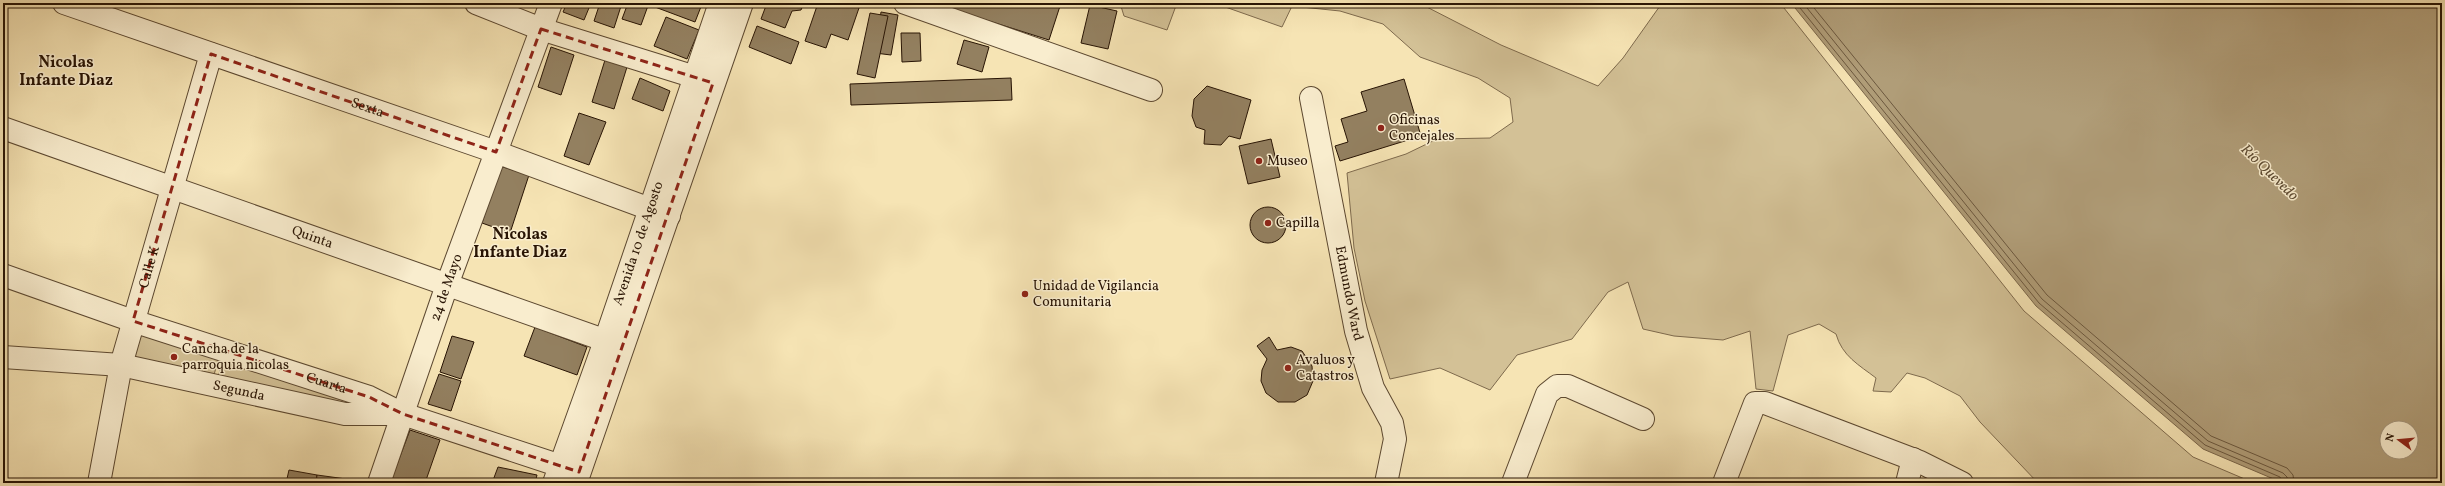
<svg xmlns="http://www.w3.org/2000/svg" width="2445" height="486" viewBox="0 0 2445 486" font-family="Vollkorn,serif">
	<rect width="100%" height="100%" fill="#f6e4b4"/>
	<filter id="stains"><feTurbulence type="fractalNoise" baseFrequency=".005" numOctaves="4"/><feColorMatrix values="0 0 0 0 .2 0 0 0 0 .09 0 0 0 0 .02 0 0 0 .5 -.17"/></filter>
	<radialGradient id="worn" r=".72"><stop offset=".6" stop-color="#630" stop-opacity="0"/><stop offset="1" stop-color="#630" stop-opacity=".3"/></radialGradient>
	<g fill="#d3c196" stroke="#7e6a4d">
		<path d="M1120,3H1177L1167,30L1124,16Z"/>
		<path d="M1214,3H1419L1501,45L1598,86L1623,58L1662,3H1780L2024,311L2193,457L2254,483H2038L1980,422L1960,396L1925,378L1907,373L1891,392L1873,391L1876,378C1859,365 1842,356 1836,334L1819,324L1788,335L1773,391L1756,389L1750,331L1723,340L1674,336L1643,329L1628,282L1608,292L1572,339L1517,355L1490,390L1440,368L1390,379L1365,301L1354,248L1347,173L1406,154L1437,139L1490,138L1513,122L1510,98L1478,78L1420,57L1383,24L1340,11L1292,6L1282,27Z"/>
		<path d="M137,329L220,354L211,385L127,361Z"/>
		<path d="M224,356L381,410L217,381Z"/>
	</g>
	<path fill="#b09d78" stroke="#7a664a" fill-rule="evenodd" d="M1791,3H2442V483H2283L2203,449L2036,306ZM2387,428H2411V452H2387Z"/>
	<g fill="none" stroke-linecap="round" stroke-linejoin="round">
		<g stroke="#6c583e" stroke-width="1">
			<path d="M1796,3L2039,303L2205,445L2280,477L2283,483"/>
			<path d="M1803,3L2042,299L2208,441L2283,473L2287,477L2288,483"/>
			<path d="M1810,3L2047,295L2211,436L2287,468L2293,475L2294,483"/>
		</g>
	</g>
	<g fill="#938060" stroke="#281404">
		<path d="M567,3H591L584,20L563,12Z"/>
		<path d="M600,3H622L614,28L594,21Z"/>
		<path d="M628,3H649L641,25L622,19Z"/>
		<path d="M656,3H700L702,4L695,22L655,7Z"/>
		<path d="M767,3H804L801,10L792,11L785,28L761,19Z"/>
		<path d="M818,3H853L860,5L848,40L831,34L826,48L805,41Z"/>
		<path d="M953,3H1061L1049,40L951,9Z"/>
		<path d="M1090,5L1117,11L1108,49L1081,43Z"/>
		<path d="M881,12L898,15L891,55L875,53Z"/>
		<path d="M870,13L888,16L875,78L857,74Z"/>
		<path d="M666,17L699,30L687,59L654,46Z"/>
		<path d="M757,26L799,42L791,64L749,47Z"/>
		<path d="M901,33H920L921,61L902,62Z"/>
		<path d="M964,40L989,47L982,72L957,64Z"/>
		<path d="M551,47L574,55L561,95L538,87Z"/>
		<path d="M605,60L627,67L614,109L592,102Z"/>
		<path d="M640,78L670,91L663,111L632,99Z"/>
		<path d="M1011,78L1012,100L851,105L850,84Z"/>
		<path d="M1404,79L1421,136L1340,161L1335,146L1348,142L1341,119L1367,111L1361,92Z"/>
		<path d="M1207,86L1251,100L1240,139L1229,136L1221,145L1204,144L1205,130L1196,127L1192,116L1194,99Z"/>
		<path d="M579,113L606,122L589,165L564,156Z"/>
		<path d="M1271,139L1280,177L1248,184L1239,146Z"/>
		<path d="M500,166L529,175L510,233L482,223Z"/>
		<circle cx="1268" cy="225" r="18"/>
		<path d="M535,327L587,347L577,375L524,356Z"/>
		<path d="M452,336L474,342L461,379L440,372Z"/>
		<path d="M1269,337L1277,350L1291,347L1302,351L1312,366L1313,381L1307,395L1295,402H1278L1266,393L1261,381L1262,370L1267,359L1257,346Z"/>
		<path d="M439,374L461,381L451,411L428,404Z"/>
		<path d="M410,430L440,440L425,483H390Z"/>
		<path d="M498,467L537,475L535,483H492Z"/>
		<path d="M289,470L317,475L316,483H286Z"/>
		<path d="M317,475L368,482L316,483Z"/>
	</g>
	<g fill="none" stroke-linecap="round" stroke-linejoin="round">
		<g stroke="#5c4830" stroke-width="24">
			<g id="minor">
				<path id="s1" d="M64,3L496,152L669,216"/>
				<path d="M476,3L541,29L708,81"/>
				<path d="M905,3L1151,90"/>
				<path id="s2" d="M1311,98L1356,331L1373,388L1392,423L1395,439L1386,483"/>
				<path id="s3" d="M3,128L621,346"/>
				<path id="s4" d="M3,275L133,321L369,397L403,414L579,472"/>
				<path id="s5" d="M3,357L121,365L345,414H400"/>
				<path id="s6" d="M99,483L121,365L211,54"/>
				<path id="s7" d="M379,483L447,285L551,3"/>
				<path id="s8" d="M554,483L605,341L720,3"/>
				<path d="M576,483L742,3"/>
				<path d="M1513,483L1547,394L1557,386H1568L1643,419"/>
				<path d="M1724,483L1755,403H1765L1920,462L1962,483"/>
				<path d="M1907,483L1913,459"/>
			</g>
		</g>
		<use href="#minor" stroke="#f9edce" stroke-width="22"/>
	</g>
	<path fill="none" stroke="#8f2418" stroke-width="3" stroke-dasharray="8 5" stroke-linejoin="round" d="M541,29L713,83L579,472L403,414L369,397L133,321L211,54L496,152Z"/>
	<g fill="#8f2418" stroke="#f9edce" stroke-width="1.5">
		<circle cx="1381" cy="128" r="4"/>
		<circle cx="1259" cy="161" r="4"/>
		<circle cx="1268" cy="223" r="4"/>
		<circle cx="1025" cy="294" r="4"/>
		<circle cx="174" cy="357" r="4"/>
		<circle cx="1288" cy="368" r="4"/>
	</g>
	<g text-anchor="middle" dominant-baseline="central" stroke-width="3" stroke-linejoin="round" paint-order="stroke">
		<g font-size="14" fill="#281404" stroke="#f9edce">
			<text stroke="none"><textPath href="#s1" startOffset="321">Sexta</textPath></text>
			<text stroke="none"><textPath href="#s3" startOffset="328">Quinta</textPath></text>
			<text stroke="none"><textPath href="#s8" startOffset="254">Avenida 10 de Agosto</textPath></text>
			<text stroke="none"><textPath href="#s6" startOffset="222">Calle K</textPath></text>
			<text stroke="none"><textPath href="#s7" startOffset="207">24 de Mayo</textPath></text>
			<text stroke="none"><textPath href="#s2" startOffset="199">Edmundo Ward</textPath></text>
			<text stroke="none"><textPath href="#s4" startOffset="341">Cuarta</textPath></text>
			<text stroke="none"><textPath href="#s5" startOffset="239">Segunda</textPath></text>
		</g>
		<g font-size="14" fill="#281404" stroke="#f9edce" text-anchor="start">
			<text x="1389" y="120">Oficinas<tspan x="1389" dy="16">Concejales</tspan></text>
			<text x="1267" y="161">Museo</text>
			<text x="1276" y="223">Capilla</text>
			<text x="1033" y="286">Unidad de Vigilancia<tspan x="1033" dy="16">Comunitaria</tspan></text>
			<text x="182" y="349">Cancha de la<tspan x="182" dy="16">parroquia nicolas</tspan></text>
			<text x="1296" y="360">Avaluos y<tspan x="1296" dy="16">Catastros</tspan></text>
		</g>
		<g font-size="15" font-style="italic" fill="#5e4b32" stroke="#f9edce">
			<text transform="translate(2269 173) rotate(44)">Río Quevedo</text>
		</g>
		<g font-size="16" font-weight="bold" fill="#281404" stroke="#f9edce">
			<text x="66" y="63">Nicolas<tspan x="66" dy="18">Infante Diaz</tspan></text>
			<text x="520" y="235">Nicolas<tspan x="520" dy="18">Infante Diaz</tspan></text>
		</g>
	</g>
	<rect width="2445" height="486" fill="none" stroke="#f6e4b4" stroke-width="16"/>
	<rect x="4" y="4" width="2437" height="478" fill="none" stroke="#281404" stroke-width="2"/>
	<rect x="8" y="8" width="2429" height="470" fill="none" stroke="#281404"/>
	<g transform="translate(2399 440) rotate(286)"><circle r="19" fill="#f9edce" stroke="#a5967d"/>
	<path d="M0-3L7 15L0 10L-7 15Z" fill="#8f2418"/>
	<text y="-6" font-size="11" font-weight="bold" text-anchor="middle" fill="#281404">N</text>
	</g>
	<rect width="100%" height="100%" filter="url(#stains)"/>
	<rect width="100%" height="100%" fill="url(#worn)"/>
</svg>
